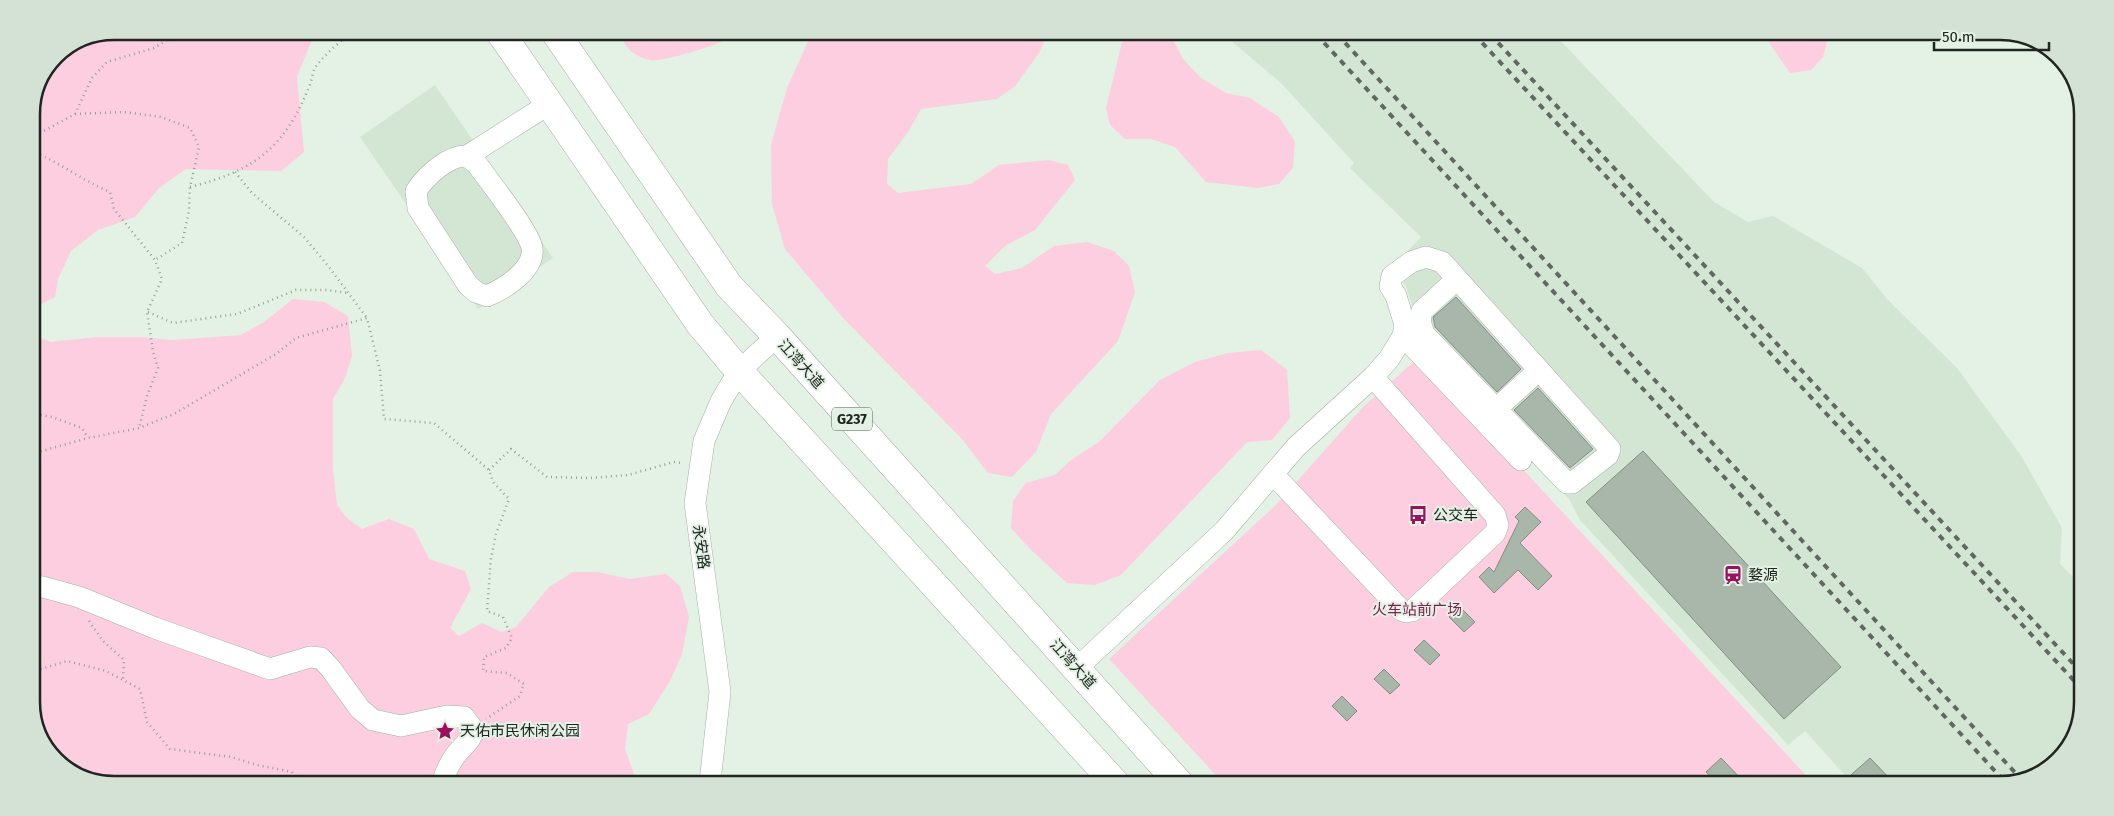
<svg xmlns="http://www.w3.org/2000/svg" width="2114" height="816" viewBox="0 0 2114 816" font-family="'Fira Sans','Noto Sans SC',sans-serif">
	<rect width="100%" height="100%" fill="#e4f1e5"/>
	<g fill="#d3e6d4">
		<path d="M1223,34L1555,35L1714,202L1748,222L1773,216L1862,268L1888,300L1957,368L2022,457L2062,528L2060,564L2079,583L2078,729L2050,768L2001,785L1853,784L1805,731L1788,745L1580,520L1569,499L1415,336V313L1397,262L1421,237L1350,168L1354,163L1281,83Z"/>
		<path d="M435,85L553,258L478,309L360,137Z"/>
	</g>
	<g fill="#fccedf">
		<path d="M114,31L315,32L297,77L304,152L281,171L186,169L159,188L135,217L98,230L71,251L58,279L55,297L31,309V109L56,55Z"/>
		<path d="M620,32L738,33C730,42 661,63 650,60C635,57 623,47 620,32Z"/>
		<path d="M812,33H1048L1039,53L1015,86L997,99L921,109L908,132L888,159L887,184L898,193L971,184L999,165L1049,160L1068,165L1075,180L1035,230L1005,246L985,266L995,274L1022,268L1054,246L1087,242L1114,251L1129,266L1135,292L1118,341L1051,414L1036,452L1012,477L988,473L962,439L845,320L785,249L772,204L771,145L787,88Z"/>
		<path d="M1124,34H1170L1183,59L1201,78L1226,93L1250,98L1279,117L1295,142L1293,168L1279,184L1258,188L1206,182L1175,147L1151,139H1125L1110,125L1106,108Z"/>
		<path d="M1764,35H1829L1823,57L1811,70L1790,73Z"/>
		<path d="M293,299L324,302L348,316L352,356L345,378L333,399V469L337,505L347,518L362,529L389,519L414,529L429,559L465,571L471,589L450,628L459,636L482,623L502,632L516,627L549,587L573,572H598L629,579L666,574L680,586L689,617L682,654L670,681L649,714L628,724L625,749L637,782L87,780L48,753L31,708V334L51,342L97,337H140L173,340L241,335L264,322Z"/>
		<path d="M1261,350L1287,370L1290,418L1272,440L1247,442L1121,575L1095,585L1067,583L1031,550L1011,528L1013,501L1026,483L1055,475L1071,460L1099,442L1160,380L1195,362L1228,353Z"/>
		<path d="M1419,357L1814,784L1223,783L1109,659L1277,504L1363,407Z"/>
	</g>
	<g fill="#a9b6aa" stroke="#838f84">
		<path d="M1456,297L1521,369L1497,392L1435,327L1433,317Z"/>
		<path d="M1538,388L1593,449L1570,468L1514,410Z"/>
		<path d="M1643,451L1841,667L1784,719L1586,502Z"/>
		<path d="M1525,507L1541,522L1520,543L1552,576L1538,590L1518,570L1494,593L1479,577L1489,567L1494,572L1519,521L1515,517Z"/>
		<path d="M1459,606L1475,622L1464,632L1449,617Z"/>
		<path d="M1424,640L1440,655L1430,665L1414,650Z"/>
		<path d="M1384,669L1400,685L1390,694L1374,679Z"/>
		<path d="M1342,696L1357,711L1347,721L1332,706Z"/>
		<path d="M1721,758L1746,784H1718L1706,772Z"/>
		<path d="M1870,758L1895,784H1860L1851,775Z"/>
	</g>
	<g fill="none" stroke-linecap="round" stroke-linejoin="round">
		<g stroke="#a4b0a4" stroke-width="22">
			<g id="minor">
				<path d="M467,156L477,164C488,180 529,231 532,248C535,270 504,289 487,296L476,292L468,285L418,208L416,191C426,176 448,155 467,156L549,104"/>
				<path d="M1403,336L1521,460"/>
				<path d="M1496,409L1539,370"/>
				<path d="M1273,474L1401,610L1406,612L1412,611L1495,533L1498,525L1495,515L1373,377"/>
				<path d="M31,586L43,587L79,597L155,628L270,669L310,657L321,658L331,669L360,709L373,720L401,726L447,716L464,717L473,729C472,739 468,741 461,749C453,757 446,770 443,781"/>
				<path d="M1077,668L1224,531L1296,447L1373,377L1389,359L1403,336L1405,325L1396,296L1390,286L1392,276L1411,262L1426,257L1442,262L1610,449L1608,455L1572,483H1567L1424,334L1420,321L1422,311L1457,279"/>
				<path d="M710,782L720,692L695,503L704,441L721,401L739,371L777,336"/>
			</g>
		</g>
		<g stroke="#a4b0a4" stroke-width="29">
			<g id="highway">
				<path d="M500,32L700,324L739,371L1115,783"/>
				<path d="M555,32L729,286L777,336L1179,783"/>
			</g>
		</g>
		<g stroke="#96a097" stroke-width="2.5" stroke-dasharray="1 4" stroke-linecap="butt">
			<path d="M75,114L124,112L161,117L190,128L199,147L190,187L189,211L182,243L155,260"/>
			<path d="M31,138L75,114L92,78L107,62L154,48L181,31"/>
			<path d="M31,151C60,162 81,180 110,192L114,209L155,260L162,279L147,312L153,351L158,368L147,396L139,428"/>
			<path d="M235,172L252,193L304,237L329,267L367,318"/>
			<path d="M190,187C253,171 284,149 309,87C312,81 312,74 315,68C321,58 343,38 354,32"/>
			<path d="M148,312L173,323L237,314L296,290H327L348,293"/>
			<path d="M31,413L52,417L82,428L88,438"/>
			<path d="M31,454L88,438L139,428L174,414L276,354L296,338L367,318L380,371L384,419L434,423L489,470L493,482L509,499L496,534L491,558L487,611L503,617L512,638L506,648L484,657L483,671L507,673L524,684L520,696L486,719"/>
			<path d="M489,470L511,449L547,477L590,478L628,475L674,462L682,463"/>
			<path d="M89,621L103,641L124,660L123,680"/>
			<path d="M31,672L67,661L106,671L140,689L147,722L170,749L231,757L257,765L292,772L297,781"/>
		</g>
		<use href="#minor" stroke="#fff" stroke-width="21"/>
		<use href="#highway" stroke="#fff" stroke-width="28"/>
		<g stroke="#616861" stroke-width="4" stroke-dasharray="6 6" stroke-linecap="butt">
			<path d="M1316,34L2006,783"/>
			<path d="M1337,34L2020,778"/>
			<path d="M1474,34L2079,686"/>
			<path d="M1490,34L2079,670"/>
		</g>
	</g>
	<defs>
		<g id="bus-bare" transform="scale(1.5)"><path d="M-5-6H5V4H4V6H2V4H-2V6H-4V4H-5ZM-3.5-4V0h7V-4ZM-3.5 1.2v1.5H-2V1.2ZM2 1.2v1.5H3.5V1.2Z" fill="#9c115f" stroke="#e4f1e5" stroke-width="2.5" paint-order="stroke"/></g>
		<g id="station-bare" transform="scale(1.5)"><path d="M-3-6H3Q5-6 5-4V2Q5 4 3 4L4.5 6H3L1.5 4h-3L-3 6H-4.5L-3 4Q-5 4-5 2V-4Q-5-6-3-6ZM-3.5-4v3h7v-3ZM-3.5 1v1.5H-2V1ZM2 1v1.5H3.5V1Z" fill="#9c115f" stroke="#e4f1e5" stroke-width="2.5" paint-order="stroke"/></g>
		<g id="sight-bare" transform="scale(1.5)"><path d="M0-6L1.8-2.2L6-1.7L2.9 1.2L3.7 5.4L0 3.3L-3.7 5.4L-2.9 1.2L-6-1.7L-1.8-2.2Z" fill="#9c115f" stroke="#e4f1e5" stroke-width="2.5" paint-order="stroke"/></g>
	</defs>
	<g fill-rule="evenodd">
		<use href="#bus-bare" x="1418" y="515"/>
		<use href="#station-bare" x="1733" y="575"/>
		<use href="#sight-bare" x="445" y="731"/>
	</g>
	<g text-anchor="middle" dominant-baseline="central" stroke-width="4" stroke-linejoin="round" paint-order="stroke">
		<rect fill="#e4f1e5" stroke="#5b625b" stroke-width="1" x="832" y="407.5" width="40" height="23" rx="4"/>
		<g font-size="14" font-weight="bold" fill="#202520">
			<text x="852" y="419">G237</text>
		</g>
		<g font-size="15" fill="#202520" stroke="#e4f1e5">
			<text transform="translate(801 364) rotate(48)">江湾大道</text>
			<text transform="translate(701 547) rotate(82)">永安路</text>
			<text transform="translate(1073 664) rotate(48)">江湾大道</text>
		</g>
		<g font-size="15" fill="#202520" stroke="#e4f1e5" text-anchor="start">
			<text x="1433" y="515">公交车</text>
			<text x="1748" y="575">婺源</text>
			<text x="460" y="731">天佑市民休闲公园</text>
		</g>
		<g font-size="15" fill="#812051" stroke="#e4f1e5">
			<text x="1417" y="610">火车站前广场</text>
		</g>
	</g>
	<path d="M0 0H2114V816H0ZM114 40H2000A74 74 0 0 1 2074 114V702A74 74 0 0 1 2000 776H114A74 74 0 0 1 40 702V114A74 74 0 0 1 114 40Z" fill="#d4e1d5" fill-rule="evenodd"/>
	<path fill="none" stroke="#202520" stroke-width="2.5" d="M114 40H2000A74 74 0 0 1 2074 114V702A74 74 0 0 1 2000 776H114A74 74 0 0 1 40 702V114A74 74 0 0 1 114 40Z"/>
	<path d="M1934 42v8h115v-8" fill="none" stroke="#202520" stroke-width="2.5"/>
	<text x="1942" y="42" font-size="15" fill="#202520" stroke="#e4f1e5" stroke-width="4" paint-order="stroke">50 m</text>
</svg>
